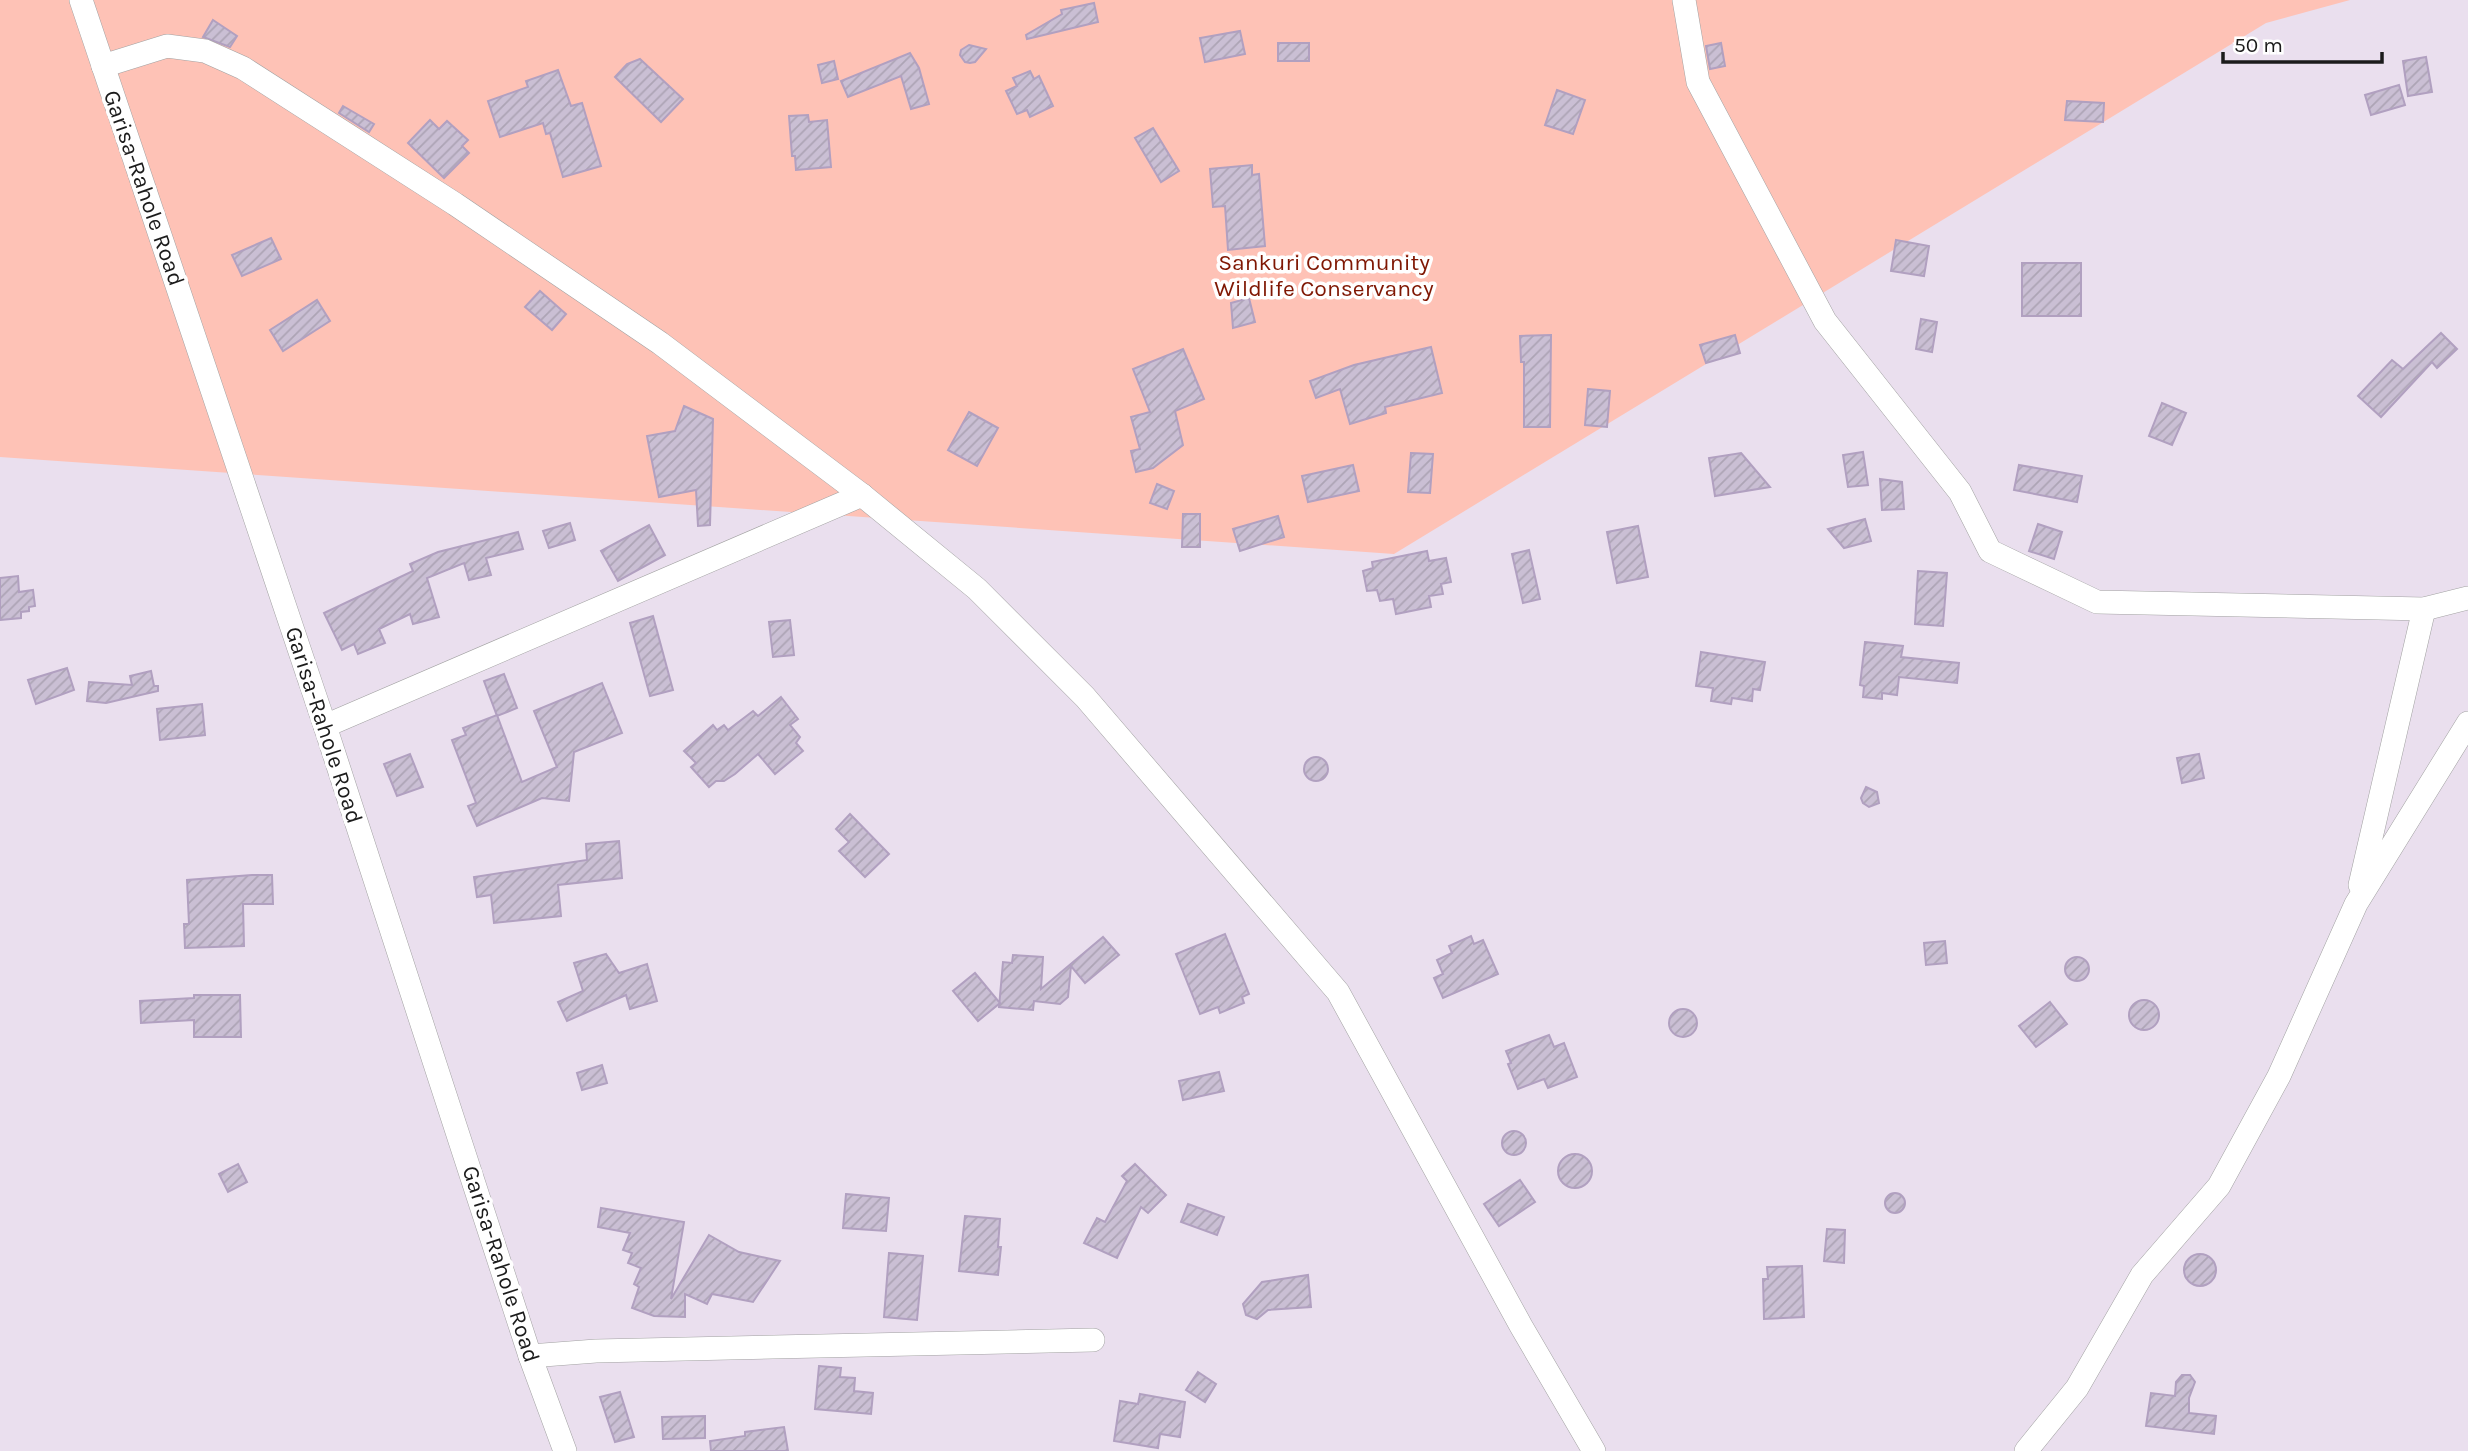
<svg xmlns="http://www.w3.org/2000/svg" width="2468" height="1451" viewBox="0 0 2468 1451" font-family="Karla,sans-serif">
	<defs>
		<pattern id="building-hatch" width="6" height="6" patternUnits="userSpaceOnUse" patternTransform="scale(1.75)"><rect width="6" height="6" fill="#cabfd4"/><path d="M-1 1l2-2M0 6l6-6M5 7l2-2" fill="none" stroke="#ada4b5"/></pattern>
	</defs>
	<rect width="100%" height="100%" fill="#eadfee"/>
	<path fill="#fec2b6" d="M0,0H2350L2266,23L1394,554L0,457Z"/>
	<g fill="url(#building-hatch)" stroke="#b1a0c0" stroke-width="2">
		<path d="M1094,3L1098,22L1027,39L1026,35L1062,14L1061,10Z"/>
		<path d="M213,20L237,36L230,47L203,37Z"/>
		<path d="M1240,31L1245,54L1205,62L1200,38Z"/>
		<rect x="1278" y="43" width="31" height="18"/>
		<path d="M1721,43L1725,66L1710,69L1706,46Z"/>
		<path d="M969,45L986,49L975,62L970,63L965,62L960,55L961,50Z"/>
		<path d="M910,53L919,68L929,104L911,109L901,76L848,97L841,81Z"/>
		<path d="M2426,57L2432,92L2408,96L2403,61Z"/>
		<path d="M640,59L683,99L661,122L615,77L627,64Z"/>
		<path d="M834,61L838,79L822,83L818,65Z"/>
		<path d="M558,70L571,106L582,103L601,166L563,177L550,133L546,134L543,123L500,137L488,101L528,87L526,81Z"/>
		<path d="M1030,71L1034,79L1039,76L1053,106L1030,117L1027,110L1017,114L1006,91L1017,86L1013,78Z"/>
		<path d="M2399,85L2405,105L2371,115L2365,95Z"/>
		<path d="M1557,90L1585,100L1573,134L1545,125Z"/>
		<path d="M2067,101L2104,103L2103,122L2065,120Z"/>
		<path d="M343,106L374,124L369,132L339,113Z"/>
		<path d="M808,115L809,122L827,120L831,167L796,170L795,156H792L789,116Z"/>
		<path d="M430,120L439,129L447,121L468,140L462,146L469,153L444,178L408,143Z"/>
		<path d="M1153,128L1179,171L1161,182L1135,138Z"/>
		<path d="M1252,165V175L1259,174L1265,246L1228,250L1225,206L1213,207L1210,169Z"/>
		<path d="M271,238L281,259L242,276L232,255Z"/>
		<path d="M1896,240L1929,246L1924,276L1891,271Z"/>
		<rect x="2022" y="263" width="59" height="53"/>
		<path d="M540,291L566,314L552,330L525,307Z"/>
		<path d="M1249,298L1255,322L1233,328L1231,303Z"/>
		<path d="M317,300L330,321L283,351L270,330Z"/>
		<path d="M1921,319L1937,322L1932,352L1916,349Z"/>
		<path d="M2441,333L2457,349L2437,368L2432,362L2381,417L2358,396L2392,360L2403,369Z"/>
		<path d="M1551,335L1550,427H1524V362H1521L1520,336Z"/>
		<path d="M1735,335L1740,353L1706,363L1700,345Z"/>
		<path d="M1431,347L1442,393L1385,407L1386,413L1350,424L1340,389L1316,398L1310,381L1354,365Z"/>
		<path d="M1183,349L1204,399L1175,411L1183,445L1153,468L1136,472L1131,451L1140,449L1131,417L1150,412L1133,369Z"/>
		<path d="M1588,389L1610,391L1607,427L1585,425Z"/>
		<path d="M2162,403L2186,413L2172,445L2149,436Z"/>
		<path d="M684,406L713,419L710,525L698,526L696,490L659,497L647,436L675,431Z"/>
		<path d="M969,412L998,428L977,466L948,450Z"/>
		<path d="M1863,452L1868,485L1848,487L1843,455Z"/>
		<path d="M1411,453L1433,454L1430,493L1408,492Z"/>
		<path d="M1741,453L1770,487L1715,496L1709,458Z"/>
		<path d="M1353,465L1359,491L1308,502L1302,476Z"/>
		<path d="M2019,465L2082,476L2077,502L2014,490Z"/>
		<path d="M1880,479L1902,482L1904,509L1882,510Z"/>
		<path d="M1157,484L1174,491L1167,509L1150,503Z"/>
		<path d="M1183,514H1200V547H1182Z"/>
		<path d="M1278,516L1284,537L1240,551L1233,529Z"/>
		<path d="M1865,519L1871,541L1844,548L1828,529Z"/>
		<path d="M570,523L575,540L549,548L543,531Z"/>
		<path d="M2038,524L2062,532L2054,559L2029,551Z"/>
		<path d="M649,525L665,555L618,581L601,551Z"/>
		<path d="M1638,526L1648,577L1617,583L1607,532Z"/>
		<path d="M518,532L523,549L486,558L491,575L469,580L464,563L427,578L439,617L413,624L410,614L379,629L385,643L358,654L354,644L342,650L324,613L413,571L410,564L438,552Z"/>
		<path d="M1529,550L1540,599L1523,603L1512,554Z"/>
		<path d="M1427,551L1429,561L1446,558L1451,582L1441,584L1443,594L1429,596L1431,607L1396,614L1393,599L1380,601L1377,590L1367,591L1363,571L1373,568L1372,562Z"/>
		<path d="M1918,571L1947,573L1943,626L1915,624Z"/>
		<path d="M18,576L19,592L33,590L35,606L29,607V611L21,612V618L0,620V578Z"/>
		<path d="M653,616L673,690L650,696L630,623Z"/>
		<path d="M790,620L794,655L773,657L769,622Z"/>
		<path d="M1865,642L1903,646L1901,657L1959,663L1957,683L1899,677L1897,695L1882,693V699L1863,697L1864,686L1860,685Z"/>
		<path d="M1701,652L1765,662L1760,690L1753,689L1752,701L1732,698L1731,704L1711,701L1713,688L1696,686Z"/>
		<path d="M67,668L74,690L36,704L28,680Z"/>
		<path d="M151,671L154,686H158V691L106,703L87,701L89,682L132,685L130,676Z"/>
		<path d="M504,674L517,708L497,716L484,681Z"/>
		<path d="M602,683L622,733L574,752L569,801L542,798L477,826L468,806L476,803L452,740L466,735L463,728L497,715L522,782L557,767L534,711Z"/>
		<path d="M781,697L798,719L790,725L800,737L796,743L803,751L775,774L758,754L735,774L724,781H716L709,787L691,767L696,763L684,751L713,725L717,730L724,725L728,730L753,711L758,716Z"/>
		<path d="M202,704L205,735L160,740L157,709Z"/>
		<path d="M410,754L423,787L397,796L384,764Z"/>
		<path d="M2199,754L2204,778L2182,783L2177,758Z"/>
		<circle cx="1316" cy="769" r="12"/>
		<path d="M1866,787L1877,792L1879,803L1869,807L1863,803L1861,798Z"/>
		<path d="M850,814L889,854L865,877L839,851L849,842L836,829Z"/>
		<path d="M619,841L622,878L558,885L561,916L494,923L491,895L477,897L474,877L587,860L586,844Z"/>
		<path d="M252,875H272L273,904H243L244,946L185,948L184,924H189L187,880Z"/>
		<path d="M1225,934L1249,994L1242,997L1244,1003L1220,1013L1218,1007L1200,1014L1176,954Z"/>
		<path d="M1471,936L1474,944L1483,940L1498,974L1443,998L1434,978L1443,974L1437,960L1452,953L1449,946Z"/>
		<path d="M1103,937L1119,955L1085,983L1071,966L1068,997L1060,1004L1034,1001L1033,1010L999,1007L1003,962L1012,963L1013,955L1043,957L1041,989Z"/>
		<path d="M1945,941L1947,963L1926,965L1924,943Z"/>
		<path d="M606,954L619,973L647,964L657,1001L630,1009L626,995L567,1021L558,1002L583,991L574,963Z"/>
		<circle cx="2077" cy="969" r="12"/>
		<path d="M975,973L1000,1003L978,1021L953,991Z"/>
		<path d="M194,995H240L241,1037H194V1020L141,1023L140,1001L194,998Z"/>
		<circle cx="2144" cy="1015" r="15"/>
		<path d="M2050,1002L2067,1024L2036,1047L2019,1026Z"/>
		<circle cx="1683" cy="1023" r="14"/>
		<path d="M1549,1035L1554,1047L1564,1043L1577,1077L1548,1088L1544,1079L1518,1089L1508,1064L1511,1063L1506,1051Z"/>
		<path d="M602,1065L607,1083L582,1090L577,1073Z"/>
		<path d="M1219,1072L1224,1091L1183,1100L1179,1081Z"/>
		<circle cx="1514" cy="1143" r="12"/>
		<circle cx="1575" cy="1171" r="17"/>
		<path d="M238,1164L247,1182L228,1192L219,1174Z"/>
		<path d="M1135,1164L1166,1195L1148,1213L1141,1207L1117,1258L1084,1243L1097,1218L1105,1222L1127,1181L1122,1176Z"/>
		<path d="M1520,1180L1535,1202L1499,1226L1484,1204Z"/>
		<circle cx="1895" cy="1203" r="10"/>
		<path d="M846,1194L889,1198L886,1231L843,1228Z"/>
		<path d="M1188,1204L1224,1217L1217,1235L1181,1222Z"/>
		<path d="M601,1208L684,1222L671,1299L709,1235L739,1252L780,1261L753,1302L712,1294L707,1304L685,1294V1317L654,1316L632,1308L639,1287L634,1284L641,1268L628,1263L632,1253L623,1250L630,1233L598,1227Z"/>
		<path d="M965,1216L1000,1219L998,1247H1001L998,1275L959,1271Z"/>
		<path d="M1827,1229L1845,1230L1844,1263L1824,1261Z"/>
		<path d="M889,1253L923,1256L917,1320L884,1317Z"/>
		<circle cx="2200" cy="1270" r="16"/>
		<path d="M1802,1266L1804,1317L1764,1319L1763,1279H1768L1767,1267Z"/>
		<path d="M1308,1275L1311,1307L1268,1310L1257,1319L1246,1315L1243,1304L1262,1282Z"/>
		<path d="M819,1366L841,1368L840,1377L855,1378L854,1391L873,1393L871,1414L815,1409Z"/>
		<path d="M1198,1372L1216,1384L1205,1402L1186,1390Z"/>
		<path d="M2182,1375H2190L2195,1382L2189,1398V1413L2216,1416L2214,1434L2146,1426L2151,1393L2175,1396L2176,1382Z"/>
		<path d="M620,1392L634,1437L615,1442L600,1397Z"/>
		<path d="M1140,1394L1185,1402L1180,1437L1160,1434L1158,1448L1114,1441L1120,1401L1138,1404Z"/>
		<path d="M705,1416V1438L663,1439L662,1417Z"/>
		<path d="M784,1427L788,1451H711L710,1441L745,1436V1432Z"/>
	</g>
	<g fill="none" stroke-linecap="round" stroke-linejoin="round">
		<g stroke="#a2a2a2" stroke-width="24">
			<g id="minor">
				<path d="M81,0L325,726L530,1356L565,1451"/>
				<path d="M1684,0L1698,82L1825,321L1960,492L1990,551L2097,602L2424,609L2468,598"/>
				<path d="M103,66L167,46L205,51L243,68L455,204L660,343L862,495L977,589L1085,697L1338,992L1521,1326L1594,1451"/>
				<path d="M325,726L862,495"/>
				<path d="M2360,885L2424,609"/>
				<path d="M530,1356L596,1351L1093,1340"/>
				<path d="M2026,1451L2077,1388L2142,1275L2219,1186L2279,1076L2356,904L2468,723"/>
			</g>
		</g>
		<use href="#minor" stroke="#fff" stroke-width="23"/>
	</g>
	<g text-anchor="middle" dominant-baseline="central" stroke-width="7" stroke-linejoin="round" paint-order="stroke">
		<g font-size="23" fill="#1b1b1b" stroke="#fff">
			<text transform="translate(144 188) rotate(71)">Garisa-Rahole Road</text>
			<text transform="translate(324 725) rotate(72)">Garisa-Rahole Road</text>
			<text transform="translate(501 1264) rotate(72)">Garisa-Rahole Road</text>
		</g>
		<g font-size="23" fill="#7f1703" stroke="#fff">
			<text x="1324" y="262">Sankuri Community<tspan x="1324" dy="26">Wildlife Conservancy</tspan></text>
		</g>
	</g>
	<path d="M2223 52v10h159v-10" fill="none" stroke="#1b1b1b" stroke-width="3.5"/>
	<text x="2234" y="52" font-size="21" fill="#1b1b1b" stroke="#ffffff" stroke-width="5" paint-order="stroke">50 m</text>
</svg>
